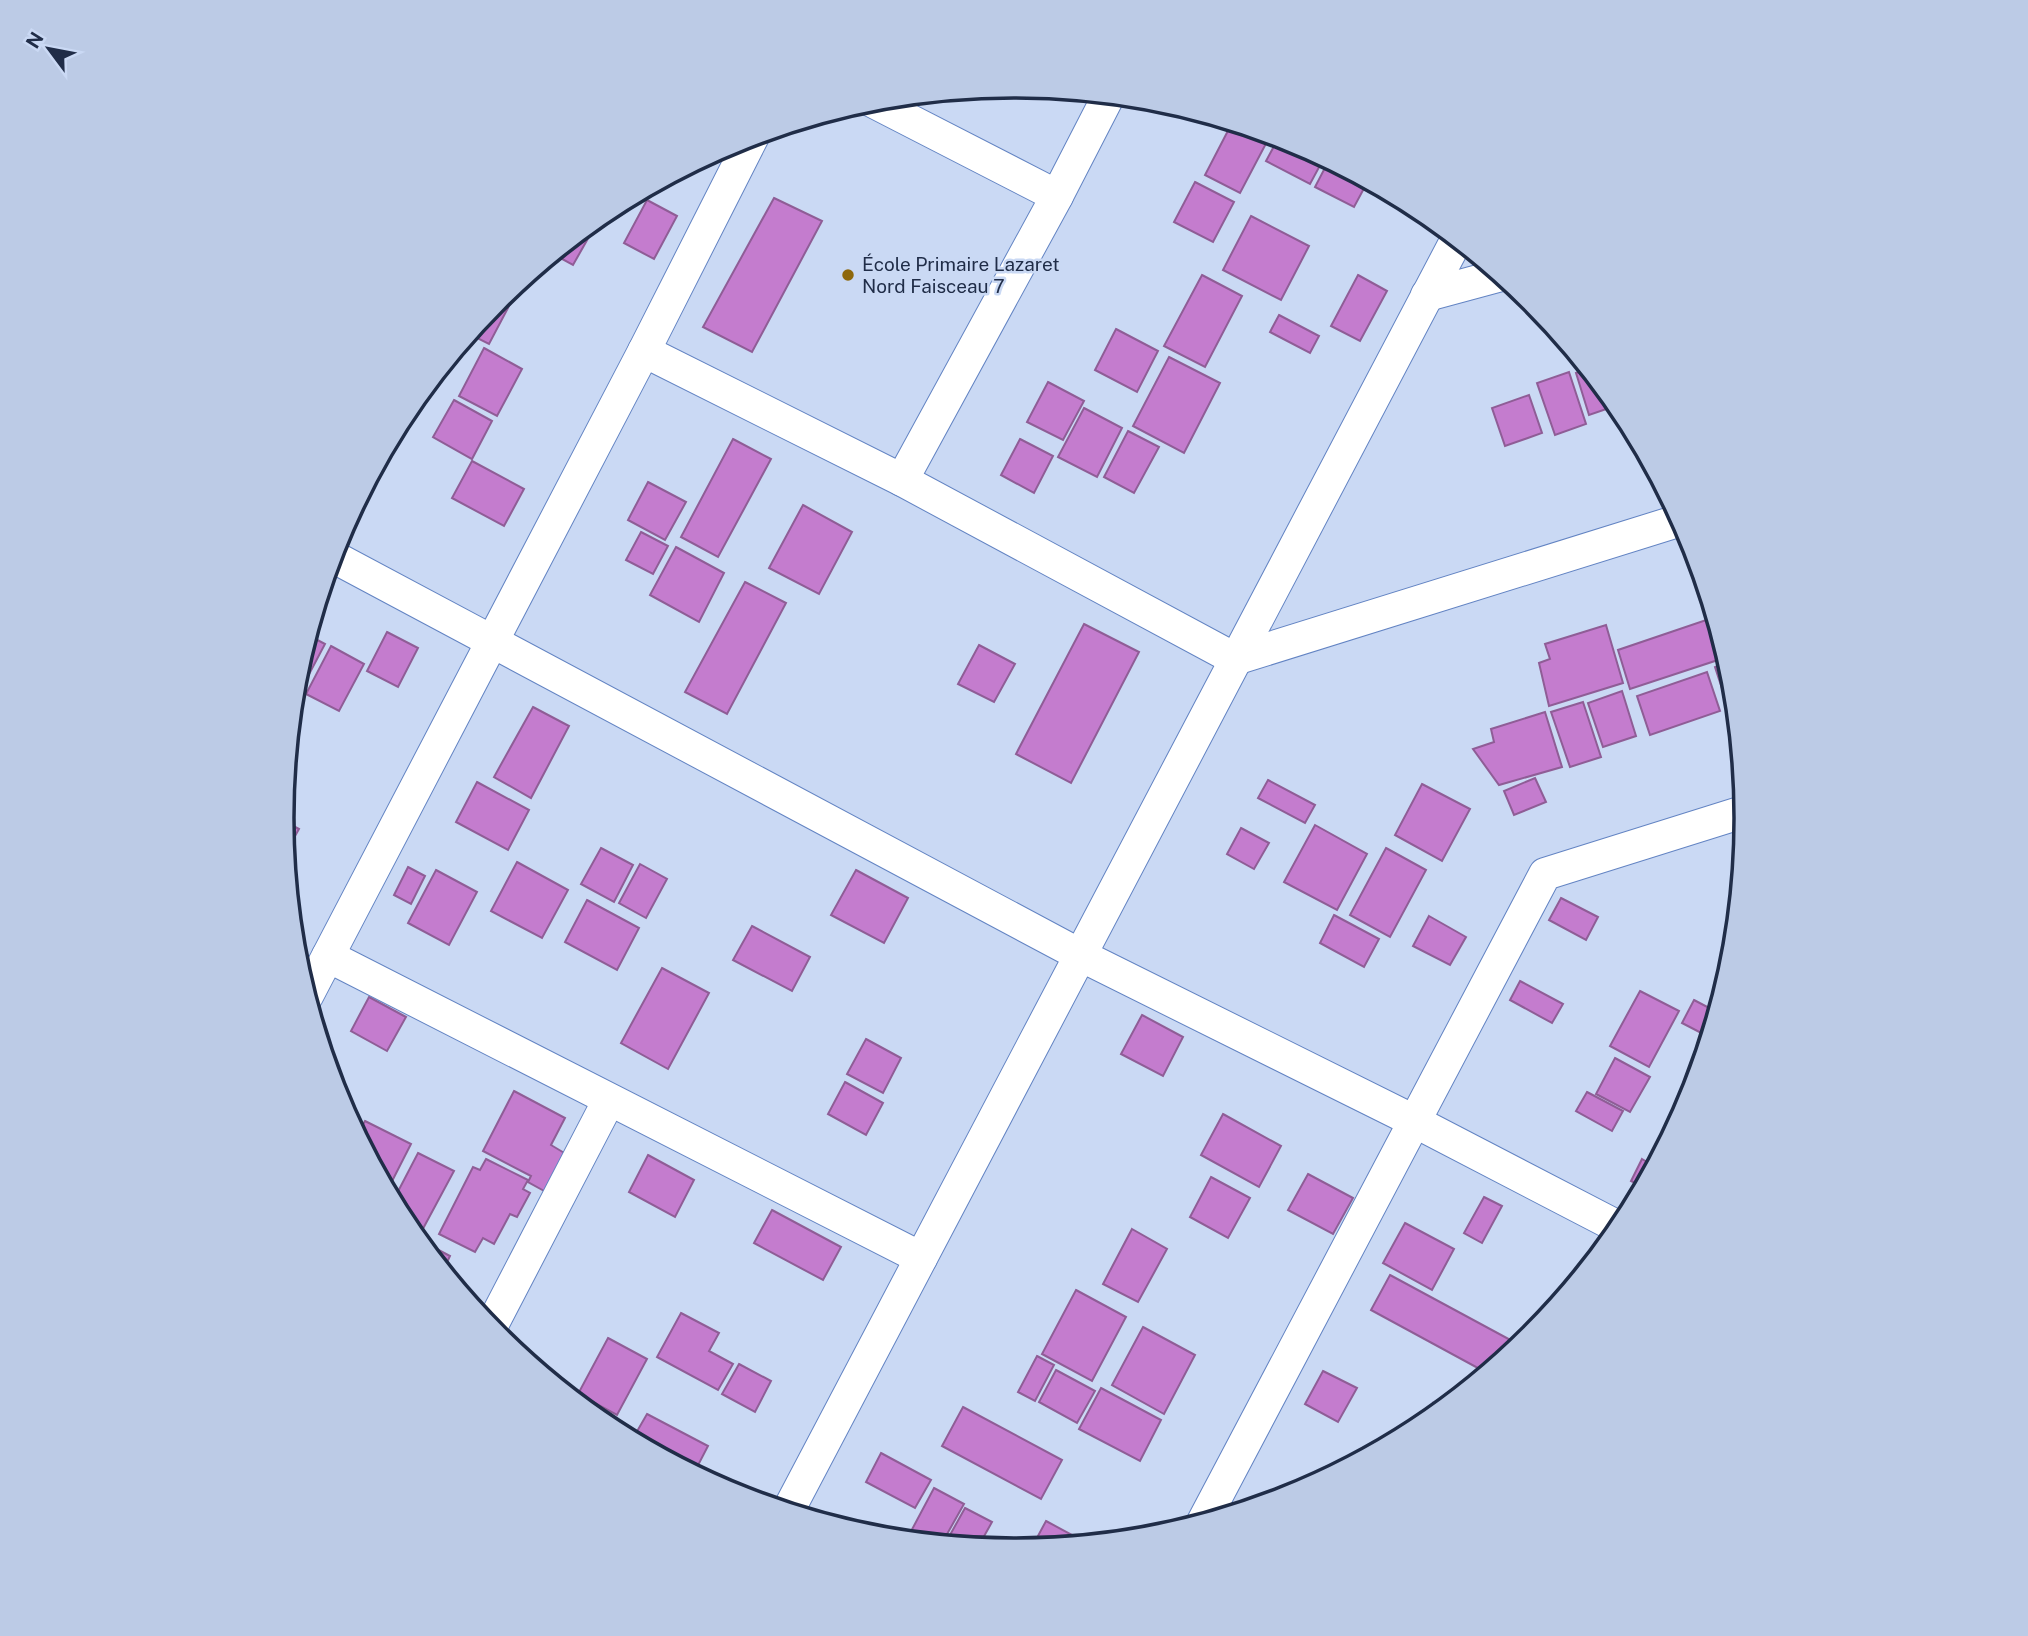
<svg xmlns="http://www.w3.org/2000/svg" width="2028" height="1636" viewBox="0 0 2028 1636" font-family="'Public Sans',sans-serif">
	<rect width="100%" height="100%" fill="#cad9f4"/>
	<g fill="#c47cce" stroke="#8f5d96" stroke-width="2">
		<path d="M1232,123L1271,134L1240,193L1205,175Z"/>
		<path d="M1279,137L1324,158L1310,184L1266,161Z"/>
		<path d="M1329,160L1368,181L1354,207L1315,187Z"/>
		<path d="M1195,182L1234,202L1213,242L1174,222Z"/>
		<path d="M774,198L822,221L752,352L703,327Z"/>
		<path d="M647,200L677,216L654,259L624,243Z"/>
		<path d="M1251,216L1309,246L1281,300L1223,270Z"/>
		<path d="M590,223L595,226L573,265L553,254Z"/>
		<path d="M1202,275L1242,296L1205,367L1164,346Z"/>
		<path d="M1358,275L1387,291L1360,341L1331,326Z"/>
		<path d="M517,283L520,285L489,344L469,334L497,300Z"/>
		<path d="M1279,315L1319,336L1310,353L1270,332Z"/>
		<path d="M1116,329L1158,351L1137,392L1095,370Z"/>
		<path d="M484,348L522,369L497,416L459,396Z"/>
		<path d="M1169,357L1220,383L1184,453L1133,426Z"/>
		<path d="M1588,369L1618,405L1589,415L1576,373Z"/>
		<path d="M1569,372L1586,424L1555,435L1537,383Z"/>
		<path d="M1048,382L1084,401L1063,440L1027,422Z"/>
		<path d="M1529,395L1542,433L1505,446L1492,408Z"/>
		<path d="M454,400L492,421L472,459L433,437Z"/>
		<path d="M1084,408L1122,428L1097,477L1058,457Z"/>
		<path d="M1128,431L1159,447L1134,493L1104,477Z"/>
		<path d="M733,439L771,459L718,557L681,537Z"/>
		<path d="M1020,439L1053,456L1034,493L1001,475Z"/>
		<path d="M472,461L524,489L504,526L452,498Z"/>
		<path d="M648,482L686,502L665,540L628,520Z"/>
		<path d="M803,505L852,532L819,594L769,568Z"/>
		<path d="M641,532L668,546L653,574L626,560Z"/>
		<path d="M676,547L724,573L699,622L650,595Z"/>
		<path d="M745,582L786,603L727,714L685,692Z"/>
		<path d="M1715,617L1727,657L1630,689L1618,650Z"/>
		<path d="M1084,624L1139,652L1071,783L1016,754Z"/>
		<path d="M1606,625L1623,683L1549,706L1539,663L1550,659L1545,644Z"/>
		<path d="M387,632L418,648L398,687L367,671Z"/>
		<path d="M308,635L325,644L305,682L296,677Z"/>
		<path d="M979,645L1015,664L994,702L958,684Z"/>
		<path d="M331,646L364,664L339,711L306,694Z"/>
		<path d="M1728,662L1736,711L1730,713L1715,667Z"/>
		<path d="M1707,672L1720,711L1650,735L1637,696Z"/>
		<path d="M1622,691L1636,736L1603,747L1588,703Z"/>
		<path d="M1583,702L1601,757L1570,767L1551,712Z"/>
		<path d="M533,707L569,726L531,798L494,777Z"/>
		<path d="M1545,712L1562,767L1499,785L1473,749L1494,742L1491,729Z"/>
		<path d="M1535,778L1546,802L1514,815L1504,791Z"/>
		<path d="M1268,780L1315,805L1305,823L1258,798Z"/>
		<path d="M477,782L529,810L508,850L456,822Z"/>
		<path d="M1422,784L1470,809L1442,861L1395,835Z"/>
		<path d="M282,820L299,829L285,854Z"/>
		<path d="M1315,825L1367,854L1337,910L1284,882Z"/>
		<path d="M1241,828L1269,843L1254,869L1227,854Z"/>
		<path d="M601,848L633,865L614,902L581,884Z"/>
		<path d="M1386,848L1426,870L1390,937L1350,915Z"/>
		<path d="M517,862L568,890L542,938L491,911Z"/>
		<path d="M640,864L667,879L646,918L619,903Z"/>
		<path d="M408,867L425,876L411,904L394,895Z"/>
		<path d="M436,870L477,892L449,945L408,923Z"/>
		<path d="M856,870L908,898L884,943L831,915Z"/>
		<path d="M1561,898L1598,917L1586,940L1549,920Z"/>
		<path d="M587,900L639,928L617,970L565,942Z"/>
		<path d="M1334,915L1379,939L1364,967L1320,943Z"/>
		<path d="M1429,916L1466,937L1450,965L1413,946Z"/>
		<path d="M752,926L810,957L792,991L733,960Z"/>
		<path d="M662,968L709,993L668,1069L621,1043Z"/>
		<path d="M1520,981L1563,1004L1552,1023L1510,1000Z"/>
		<path d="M1640,991L1679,1011L1649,1067L1610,1046Z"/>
		<path d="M369,997L406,1017L387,1051L351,1031Z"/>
		<path d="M1694,1000L1717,1012L1709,1037L1682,1023Z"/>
		<path d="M1142,1015L1183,1037L1163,1076L1121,1054Z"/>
		<path d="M866,1039L901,1058L883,1093L847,1074Z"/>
		<path d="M1615,1058L1650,1077L1630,1112L1596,1094Z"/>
		<path d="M845,1082L883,1103L866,1135L828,1114Z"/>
		<path d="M514,1091L565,1118L551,1145L566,1154L546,1192L528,1182L531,1176L483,1151Z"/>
		<path d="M1587,1092L1623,1111L1612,1131L1576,1111Z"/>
		<path d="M1223,1114L1281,1146L1259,1187L1201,1155Z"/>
		<path d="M365,1121L411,1144L387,1191L357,1135Z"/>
		<path d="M418,1153L454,1171L418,1238L405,1224L393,1201Z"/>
		<path d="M648,1155L694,1180L675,1217L629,1192Z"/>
		<path d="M486,1159L528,1180L523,1189L530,1193L517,1217L510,1214L494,1244L483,1238L475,1252L439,1234L473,1167L480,1170Z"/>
		<path d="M1642,1159L1654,1166L1643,1187L1631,1181Z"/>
		<path d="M1308,1174L1353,1198L1333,1234L1288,1210Z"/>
		<path d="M1211,1177L1250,1198L1228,1238L1190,1217Z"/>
		<path d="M1484,1197L1502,1206L1482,1243L1464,1233Z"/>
		<path d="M772,1210L841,1247L823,1280L754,1243Z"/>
		<path d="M1405,1223L1454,1249L1432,1290L1383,1263Z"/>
		<path d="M1132,1229L1167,1249L1138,1302L1103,1284Z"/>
		<path d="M416,1238L450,1256L443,1271Z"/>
		<path d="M1390,1275L1516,1343L1511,1353L1487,1373L1371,1310Z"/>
		<path d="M1076,1290L1126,1317L1092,1381L1042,1354Z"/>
		<path d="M681,1313L719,1333L709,1351L733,1364L718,1390L657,1357Z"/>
		<path d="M1143,1327L1195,1355L1164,1414L1112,1385Z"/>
		<path d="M608,1338L647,1359L617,1415L578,1394Z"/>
		<path d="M1037,1356L1054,1365L1035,1401L1018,1392Z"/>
		<path d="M739,1364L771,1381L755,1412L722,1394Z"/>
		<path d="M1056,1370L1095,1391L1077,1423L1039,1402Z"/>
		<path d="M1323,1371L1357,1388L1338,1422L1305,1404Z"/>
		<path d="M1101,1388L1161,1420L1140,1461L1079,1429Z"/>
		<path d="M1433,1403L1443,1409L1420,1427Z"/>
		<path d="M963,1407L1062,1460L1041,1499L942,1446Z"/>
		<path d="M647,1414L708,1446L694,1473L632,1440Z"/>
		<path d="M881,1453L931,1480L915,1508L866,1482Z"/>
		<path d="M934,1488L964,1504L942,1543L913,1540L908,1537Z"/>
		<path d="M965,1508L992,1522L978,1547L950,1535Z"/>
		<path d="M1046,1521L1087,1543L1031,1549Z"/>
	</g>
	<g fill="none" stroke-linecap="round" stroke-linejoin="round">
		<g stroke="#6384c3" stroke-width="34">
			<g id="minor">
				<path d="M870,100L1057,196"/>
				<path d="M1427,295L1501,275"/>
				<path d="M644,351L902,480L1235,659L1681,520"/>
				<path d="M902,480L1057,196L1109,95"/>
				<path d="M332,556L1080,955L1412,1120L1620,1228"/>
				<path d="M328,956L921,1258"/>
				<path d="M307,996L644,351L753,136"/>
				<path d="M490,1329L609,1100"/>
				<path d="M788,1511L1457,239"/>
				<path d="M1203,1522L1545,874L1746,811"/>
			</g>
		</g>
		<use href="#minor" stroke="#fff" stroke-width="32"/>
	</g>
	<circle fill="#8e680c" stroke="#cad9f4" stroke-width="2.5" cx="848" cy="275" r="7"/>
	<g text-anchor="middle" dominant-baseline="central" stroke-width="5" stroke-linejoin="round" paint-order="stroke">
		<g font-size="19" fill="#202d48" stroke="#cad9f4" text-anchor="start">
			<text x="862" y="264">École Primaire Lazaret<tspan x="862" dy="22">Nord Faisceau 7</tspan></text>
		</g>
	</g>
	<path d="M0 0H2028V1636H0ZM294 818a720 720 0 1 1 1440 0a720 720 0 1 1-1440 0Z" fill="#bccbe6" fill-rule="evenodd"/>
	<path fill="none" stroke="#202d48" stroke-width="3.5" d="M294 818a720 720 0 1 1 1440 0a720 720 0 1 1-1440 0Z"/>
	<g transform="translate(49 49) rotate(302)" stroke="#cad9f4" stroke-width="5" paint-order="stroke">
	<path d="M0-5L12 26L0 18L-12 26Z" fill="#202d48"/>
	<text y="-10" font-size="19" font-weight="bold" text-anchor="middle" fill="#202d48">N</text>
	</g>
</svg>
